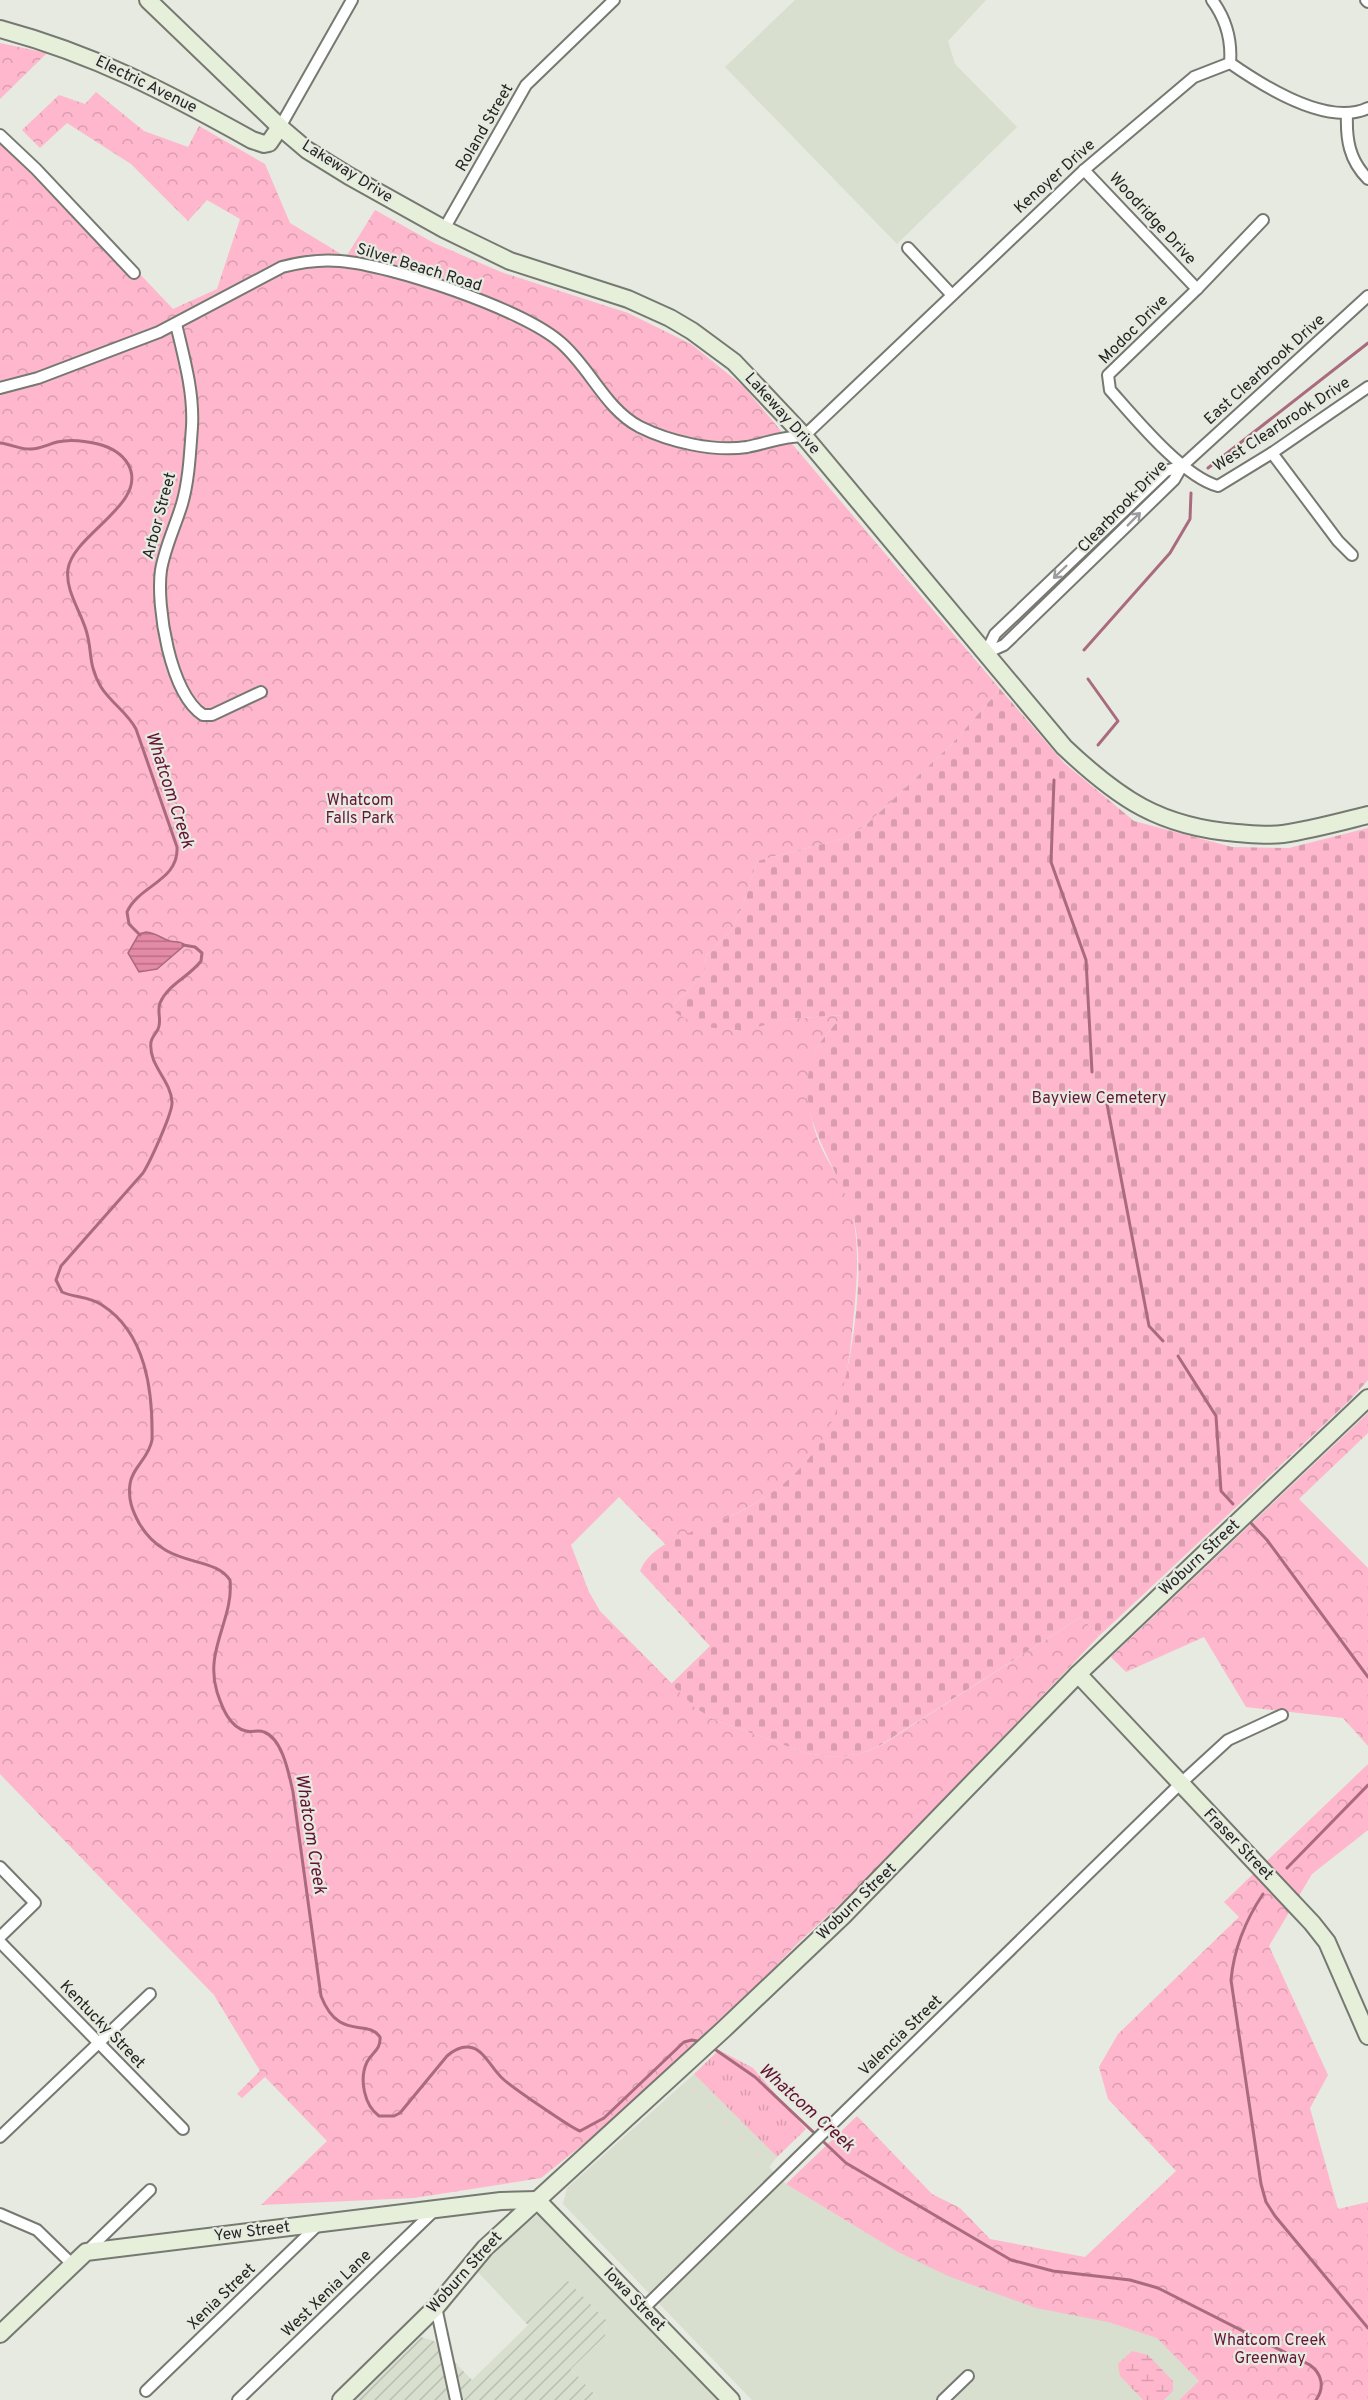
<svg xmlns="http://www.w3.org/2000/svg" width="1368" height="2400" viewBox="0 0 1368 2400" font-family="Overpass,sans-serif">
	<defs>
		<pattern id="industrial-furrows" width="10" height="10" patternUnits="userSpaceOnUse" patternTransform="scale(1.5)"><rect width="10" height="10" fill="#d8dfcf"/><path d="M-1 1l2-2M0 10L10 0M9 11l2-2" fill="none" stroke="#b9bfb1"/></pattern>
		<pattern id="grass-tufts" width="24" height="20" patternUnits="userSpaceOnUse" patternTransform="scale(1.5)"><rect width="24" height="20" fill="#feb7cc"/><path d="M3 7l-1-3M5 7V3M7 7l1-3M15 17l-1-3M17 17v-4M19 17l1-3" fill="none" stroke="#da9daf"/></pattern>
		<pattern id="forest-crowns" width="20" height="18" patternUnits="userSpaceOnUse" patternTransform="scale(1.5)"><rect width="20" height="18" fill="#feb7cc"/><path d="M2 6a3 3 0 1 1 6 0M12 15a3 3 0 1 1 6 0" fill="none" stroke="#da9daf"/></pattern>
		<pattern id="wetland-marsh" width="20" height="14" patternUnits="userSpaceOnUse" patternTransform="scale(1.5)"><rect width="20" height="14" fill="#feb7cc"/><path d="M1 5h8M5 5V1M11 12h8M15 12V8" fill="none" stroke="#da9daf"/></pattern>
		<pattern id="cemetery-stones" width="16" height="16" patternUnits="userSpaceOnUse" patternTransform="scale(1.5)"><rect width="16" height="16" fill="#feb7cc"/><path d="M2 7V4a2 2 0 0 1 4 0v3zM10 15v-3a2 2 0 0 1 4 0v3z" fill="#da9daf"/></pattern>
		<pattern id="water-rules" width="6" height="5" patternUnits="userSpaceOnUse" patternTransform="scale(1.5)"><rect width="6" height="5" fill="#e489a6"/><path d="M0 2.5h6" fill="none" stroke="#b97087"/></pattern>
	</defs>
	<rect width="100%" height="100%" fill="#e6eae1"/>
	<g fill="#d8dfcf">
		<path d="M795,0H986L948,41L955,64L1017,127L897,244L725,67Z"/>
		<path d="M694,2074L777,2157L769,2167L786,2184L896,2251L1127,2306L1199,2381L1179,2400H752L563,2204L567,2188Z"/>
		<path d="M537,2215L541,2217L718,2400H600L571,2369L605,2336L606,2320L565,2278L522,2319L478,2272L501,2246Z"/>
	</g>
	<path fill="url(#industrial-furrows)" d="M565,2278L606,2320L605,2336L571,2369L600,2400H355L421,2337L434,2341L472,2380L528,2325L522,2319Z"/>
	<path fill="url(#grass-tufts)" d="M719,2050L753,2068L806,2129L777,2157L694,2074Z"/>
	<g fill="url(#forest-crowns)">
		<path d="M0,43L47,53L0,99Z"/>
		<path d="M96,92L144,131L188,147L199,126L265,164L290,223L346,257L375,210L434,243L501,272L628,313L691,344L743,386L1000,689L952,744L865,826L845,838L757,861L746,897L731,931L706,956L704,974L673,1005L737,1031L787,1019L843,1015C834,1026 821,1038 815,1052C803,1083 808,1119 822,1149C830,1166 843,1183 849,1201C861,1241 857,1282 853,1323C849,1361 845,1405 825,1438C792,1496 723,1520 665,1544L619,1497L571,1545L589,1592L600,1611L697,1709L715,1720L806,1753L833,1757L860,1754L880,1746L1081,1617L1099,1636L878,1869L799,1942L732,2011L610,2123L541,2178L414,2198L261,2205L327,2141L265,2077L242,2098L237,2094L260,2071L214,1995L0,1774V130L37,165L173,309L217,289L240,219L207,200L188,221L131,164L67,123L40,148L22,130L59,95L85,104Z"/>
		<path d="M1368,1413V1433L1299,1499L1368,1568V1746L1343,1718L1246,1707L1204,1637L1126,1672L1111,1657Z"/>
		<path d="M1368,1764V1830L1312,1874L1269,1946L1328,2075L1310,2108L1338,2209L1368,2202V2400H1179L1199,2381L1157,2338L1108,2322L1036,2308L948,2276L896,2251L786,2184L857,2116L932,2194L960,2208L990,2239L1085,2257L1176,2171L1108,2099L1099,2067L1118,2034L1239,1917L1224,1902Z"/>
	</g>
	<path fill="url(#wetland-marsh)" d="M1132,2351L1148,2355L1173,2381V2391L1164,2400H1143L1120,2376L1118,2364Z"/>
	<path fill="url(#cemetery-stones)" d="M1000,689L1064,763L1134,821L1232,847L1289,848L1368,828V1380L1350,1400L1099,1636L1081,1617L879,1746L860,1754L833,1757L806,1753L715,1720L697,1709L671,1684L710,1646L640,1571C652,1541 695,1532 722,1520C783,1494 827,1454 843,1389C854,1344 863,1278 856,1231C847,1169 786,1119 815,1052C821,1038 834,1027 842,1015L787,1019L742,1031L698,1026L676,1013L673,1005L704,974L706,956L731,931L746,897L757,861L845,838L865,826L952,744Z"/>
	<path fill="#feb7cc" d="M14,211L28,219L11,248L0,242V235Z"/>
	<path fill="url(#water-rules)" stroke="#aa6b7e" stroke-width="1.5" d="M146,932C157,933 160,938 170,941C176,943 179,940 185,945L157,969L139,972L128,953L139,934Z"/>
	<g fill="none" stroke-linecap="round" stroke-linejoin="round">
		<g stroke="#aa6b7e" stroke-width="3">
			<path d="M0,443C11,444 21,450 31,449C40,449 49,444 57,442C70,439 86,441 98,444C110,447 122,454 128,464C150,503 73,534 68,569C65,590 80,610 86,630C93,652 87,662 101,687C111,703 127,712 136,729L177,847C179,881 139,885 127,912L129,924L140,935"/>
			<path d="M1208,468L1368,343"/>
			<path d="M1084,650L1170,553L1190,519L1191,493"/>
			<path d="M1088,679L1118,721L1098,745"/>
			<path d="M1054,780L1051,862L1086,960L1092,1072"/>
			<path d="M183,945L195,947L202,953L201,961C189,977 168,984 160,1003C157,1011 161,1018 159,1026C158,1032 152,1036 151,1042C148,1065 171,1080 172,1102C173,1112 150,1162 143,1173L61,1266L56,1280L62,1292C75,1298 89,1296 102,1305C146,1333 153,1391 152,1440C149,1458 132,1468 130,1484C128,1499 132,1510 139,1523C166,1570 213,1554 230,1580C234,1619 204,1650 217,1692C222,1707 229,1727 246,1731C252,1733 258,1729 264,1732C283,1739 289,1775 293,1792L321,1996C339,2042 367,2018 380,2037C381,2050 372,2052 367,2062C359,2079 364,2105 379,2116H394L400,2113L447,2056C454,2050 463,2045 473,2048C484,2051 493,2070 502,2078C510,2086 573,2129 580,2131L604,2118L684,2042L692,2040L702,2042"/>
			<path d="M1107,1104L1149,1326L1163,1341"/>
			<path d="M1178,1356L1216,1416L1221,1491L1233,1504"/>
			<path d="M1250,1522L1267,1540L1368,1677"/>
			<path d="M1287,1868L1368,1785"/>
			<path d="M1263,1894C1245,1921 1234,1948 1231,1980L1261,2184L1266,2202L1275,2216L1368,2328"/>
			<path d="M713,2048L755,2077L846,2163L1011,2260L1053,2271L1130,2280L1158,2288L1310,2365C1322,2374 1325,2387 1316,2400"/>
		</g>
		<g stroke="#767971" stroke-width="14">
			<g id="street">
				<path d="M1212,0C1226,19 1232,39 1230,63"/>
				<path d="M1366,0L1368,2"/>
				<path d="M1347,114C1346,139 1349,160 1368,179"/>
				<path d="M280,127L352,0"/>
				<path d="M0,135L36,169L134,273"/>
				<path d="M1084,170L1197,289"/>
				<path d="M1263,220L1197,289L1108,375L1110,390C1134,417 1183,477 1218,486L1272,453L1368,387"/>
				<path d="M444,229L526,85L614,0"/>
				<path d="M908,248L951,294"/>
				<path d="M176,324C184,358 194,392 192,427C190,453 189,480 182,504C175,527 165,547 161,570C156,606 170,694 203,715H212L261,692"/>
				<path d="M0,388L38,378L159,332L282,267C301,262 320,259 340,261C391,265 522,309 560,342C590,367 605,409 640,427C670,442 714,452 747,447C767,443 784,436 804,436L1084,170L1194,77L1230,63C1263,86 1328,127 1368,108"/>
				<path d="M1272,453L1338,541L1352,555"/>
				<path d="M986,653L1004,645L1174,480L1182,466L1368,296"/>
				<path d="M986,653L995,634L1166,471L1182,466"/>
				<path d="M0,1867L35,1903L0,1937"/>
				<path d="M0,1942L183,2129"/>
				<path d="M0,2137L150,1994"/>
				<path d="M0,2214L37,2230L73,2265"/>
				<path d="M86,2252L150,2190"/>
				<path d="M436,2307L456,2400"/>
				<path d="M643,2309L1180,1784L1228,1740L1282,1715"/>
				<path d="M146,2391L319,2224"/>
				<path d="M238,2400L436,2209"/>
				<path d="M943,2400L968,2376"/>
			</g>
		</g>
		<g stroke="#767971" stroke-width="20">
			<g id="secondary">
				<path d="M148,0L280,127L307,150L349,176L444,229L510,261L628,299L670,318L692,331L734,362L804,436L1064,747C1119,799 1160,827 1237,833C1252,834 1267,836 1283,834C1311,830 1340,822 1368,815"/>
				<path d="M0,29C96,55 166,92 252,140L264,144L269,143L280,127"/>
				<path d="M1078,1674L1312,1923L1327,1942L1368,2036"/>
				<path d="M537,2200L731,2400"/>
				<path d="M0,2334L86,2252L501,2201L537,2200"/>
				<path d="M341,2400L436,2307L485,2248L724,2029L843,1916L1078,1674L1368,1398"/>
			</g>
		</g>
		<use href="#street" stroke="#fff" stroke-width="10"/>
		<use href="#secondary" stroke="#e6efda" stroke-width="16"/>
	</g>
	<defs><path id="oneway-shaft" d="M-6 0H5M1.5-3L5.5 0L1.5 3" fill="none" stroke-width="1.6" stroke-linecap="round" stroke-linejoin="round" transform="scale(1.5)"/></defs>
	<g stroke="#9c9d9c">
		<use href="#oneway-shaft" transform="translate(1134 519) rotate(-45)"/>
		<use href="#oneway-shaft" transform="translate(1060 572) rotate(136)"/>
	</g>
	<g text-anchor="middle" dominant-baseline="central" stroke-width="4.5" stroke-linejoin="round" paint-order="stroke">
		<g font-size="16" fill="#242622" stroke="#e6eae1">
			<text transform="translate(146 85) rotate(26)">Electric Avenue</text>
			<text transform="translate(485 128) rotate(-60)">Roland Street</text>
			<text transform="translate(347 172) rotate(32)">Lakeway Drive</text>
			<text transform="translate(1055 177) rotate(-42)">Kenoyer Drive</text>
			<text transform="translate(1152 219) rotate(47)">Woodridge Drive</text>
			<text transform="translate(419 268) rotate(17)">Silver Beach Road</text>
			<text transform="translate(1134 330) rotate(-45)">Modoc Drive</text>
			<text transform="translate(1265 370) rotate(-42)">East Clearbrook Drive</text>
			<text transform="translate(782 414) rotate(48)">Lakeway Drive</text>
			<text transform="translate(1282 425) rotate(-33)">West Clearbrook Drive</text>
			<text transform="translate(1123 507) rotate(-46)">Clearbrook Drive</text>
			<text transform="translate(160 516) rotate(-75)">Arbor Street</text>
			<text transform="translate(1200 1558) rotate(-43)">Woburn Street</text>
			<text transform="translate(1238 1845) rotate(46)">Fraser Street</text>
			<text transform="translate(857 1902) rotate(-44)">Woburn Street</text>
			<text transform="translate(102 2025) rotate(46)">Kentucky Street</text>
			<text transform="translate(901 2036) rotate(-44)">Valencia Street</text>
			<text transform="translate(252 2232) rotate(-7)">Yew Street</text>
			<text transform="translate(465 2273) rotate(-48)">Woburn Street</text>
			<text transform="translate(327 2294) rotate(-44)">West Xenia Lane</text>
			<text transform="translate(222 2297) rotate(-44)">Xenia Street</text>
			<text transform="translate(634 2300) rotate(46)">Iowa Street</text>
		</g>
		<g font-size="16" fill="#651537" stroke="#e6eae1">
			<text x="360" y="801">Whatcom<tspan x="360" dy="18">Falls Park</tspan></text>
			<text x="1099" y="1099">Bayview Cemetery</text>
			<text x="1270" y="2341">Whatcom Creek<tspan x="1270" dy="18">Greenway</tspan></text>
		</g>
		<g font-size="18" font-style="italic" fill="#631234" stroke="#e6eae1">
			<text transform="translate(169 790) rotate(72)">Whatcom Creek</text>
			<text transform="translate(310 1834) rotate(81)">Whatcom Creek</text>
			<text transform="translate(806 2108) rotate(42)">Whatcom Creek</text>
		</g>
	</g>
</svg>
